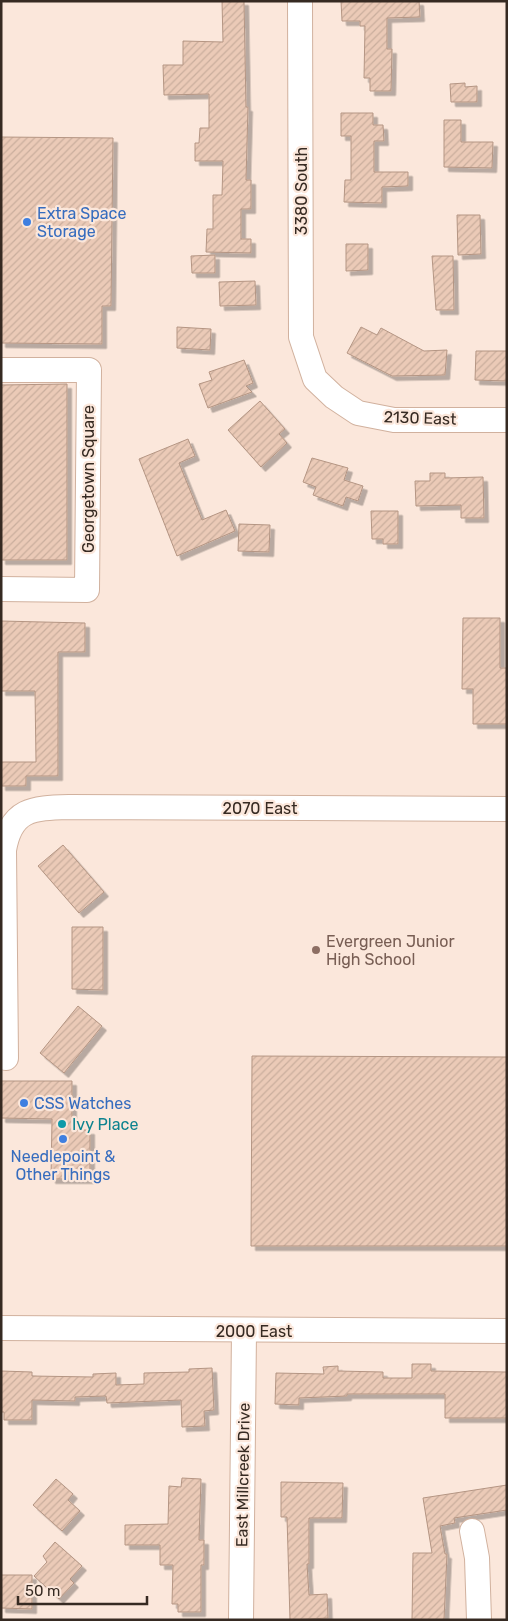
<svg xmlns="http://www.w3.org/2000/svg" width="508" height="1621" viewBox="0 0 508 1621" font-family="Rubik,sans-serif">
	<defs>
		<pattern id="building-hatch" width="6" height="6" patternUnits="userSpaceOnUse" patternTransform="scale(1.25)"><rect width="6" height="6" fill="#ebcab7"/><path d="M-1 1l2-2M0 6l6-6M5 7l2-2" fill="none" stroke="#caae9d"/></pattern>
		<filter id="shadow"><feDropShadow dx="4.5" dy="4.5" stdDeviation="0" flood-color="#0004"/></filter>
	</defs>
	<rect width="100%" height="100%" fill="#fbe7db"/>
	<g fill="url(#building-hatch)" stroke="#b49583" filter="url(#shadow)">
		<path d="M222,1H244L246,107H248L246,180H251V209H241V239H251V253L206,252L207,229H213V195H222L223,161H195V143H199L200,128H209V94L164,95L163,65H183V41L223,42Z"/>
		<path d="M341,1H419L420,17L387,18V49H392L391,91H370V78H364L365,26H360V21H342Z"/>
		<path d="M465,83V87L477,86V102H451L450,84Z"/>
		<path d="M341,113H373V125H383L384,141H374V172H408V186L382,187V203L344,202L345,180H351V136H341Z"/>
		<path d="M444,120H461V142H493L492,168L444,167Z"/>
		<path d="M1,137L113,138L111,306H102V344L1,343Z"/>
		<path d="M457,215H480L481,254L458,255Z"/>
		<path d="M346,244H368V270L346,271Z"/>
		<path d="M215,255V273H192L191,256Z"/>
		<path d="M432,256H453L454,310H436Z"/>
		<path d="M255,281L256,305L220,306L219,282Z"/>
		<path d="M177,327L211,329L210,350L177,348Z"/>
		<path d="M361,327L377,335L381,328L424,351L447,350L445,375L392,376L347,353Z"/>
		<path d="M476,351H507V381L475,380Z"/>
		<path d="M244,360L253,383L246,386L252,392L208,408L199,384L212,380L209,372Z"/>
		<path d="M67,384V560H1V385Z"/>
		<path d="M260,401L285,429L279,434L287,443L261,467L228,430Z"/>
		<path d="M188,439L195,456L179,463L202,520L226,510L235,531L177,556L139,459Z"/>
		<path d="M312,458L348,468L344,480L363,486L358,501L346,497L343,506L313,495L316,487L303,482Z"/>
		<path d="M430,473H445V478L483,477L484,518H461V505L416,506L415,481H430Z"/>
		<path d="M371,511H398V544H383V539H372Z"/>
		<path d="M239,524L270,525L269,552L238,551Z"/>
		<path d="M463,618H500V668H507V724H473V689H462Z"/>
		<path d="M1,621L85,623V652H58V776H26V786H1V762H36L35,691H1Z"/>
		<path d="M63,845L104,892L79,913L38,866Z"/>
		<path d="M72,927H103V990L72,989Z"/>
		<path d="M78,1006L102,1026L64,1073L40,1053Z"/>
		<path d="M252,1056L507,1057V1246H251Z"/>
		<path d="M1,1081H72V1130H90V1179H51L52,1119L1,1118Z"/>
		<path d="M412,1364H431V1371L507,1372V1418H445V1394H347V1396L299,1398V1405L275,1404L276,1373L324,1374L323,1367L338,1366V1371L383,1372V1378H412Z"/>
		<path d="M212,1368L214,1410L204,1411L205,1426L182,1427L181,1400L107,1403L106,1396L75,1397V1401L32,1400V1420H4V1412H1V1371L32,1372V1376L93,1377V1374L116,1373V1385L144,1384V1373L189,1372V1369Z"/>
		<path d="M182,1478L201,1479L199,1540H204V1565H201V1612H178V1604H172L173,1565H160V1545H125V1525L168,1524L169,1486L181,1487Z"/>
		<path d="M56,1479L73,1494L68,1500L80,1511L62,1531L33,1505Z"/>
		<path d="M281,1482L343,1483L342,1518H309V1564H307L309,1595L327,1594L328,1618L290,1620L287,1517H281Z"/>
		<path d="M507,1485V1510L454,1518L455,1523L440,1526L445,1554H447L444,1620H412L413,1553H432L423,1498Z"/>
		<path d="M55,1542L82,1566L70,1579L74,1583L59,1599L34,1576L47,1562L43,1556Z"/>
		<path d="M1,1575H32V1609L1,1608Z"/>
	</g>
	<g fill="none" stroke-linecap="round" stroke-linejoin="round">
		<g stroke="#d1b19e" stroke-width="26">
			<g id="minor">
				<path d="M300,1L301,337L315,379L334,397L358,413L394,420H507"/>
				<path d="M1,370H89L87,590L1,589"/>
				<path d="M6,1058L4,850C11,809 32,808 69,807L507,809"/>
				<path d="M1,1328L507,1331"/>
				<path d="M472,1531L477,1558L479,1620"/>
				<path d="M241,1620L244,1331"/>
			</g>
		</g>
		<use href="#minor" stroke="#fff" stroke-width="24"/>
	</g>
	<g fill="#3f7fe0" stroke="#fbe7db" stroke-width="2">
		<circle cx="27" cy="222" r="5"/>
		<circle cx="24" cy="1103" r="5"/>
		<circle cx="63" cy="1139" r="5"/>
	</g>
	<circle fill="#8d6e63" stroke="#fbe7db" stroke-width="2" cx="316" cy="950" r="5"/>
	<circle fill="#0f9aa8" stroke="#fbe7db" stroke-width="2" cx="62" cy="1124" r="5"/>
	<g text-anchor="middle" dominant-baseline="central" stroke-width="4.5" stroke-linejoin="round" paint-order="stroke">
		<g font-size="16" fill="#362a22" stroke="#fbe7db">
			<text transform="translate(301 191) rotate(-90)">3380 South</text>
			<text transform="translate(420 418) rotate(2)">2130 East</text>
			<text transform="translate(88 479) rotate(-90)">Georgetown Square</text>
			<text x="260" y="808">2070 East</text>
			<text x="254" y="1331">2000 East</text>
			<text transform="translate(243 1475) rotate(-89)">East Millcreek Drive</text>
		</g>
		<g font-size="16" fill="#366cbe" stroke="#fbe7db" text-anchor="start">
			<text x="37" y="213">Extra Space<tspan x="37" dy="18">Storage</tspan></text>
			<text x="34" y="1103">CSS Watches</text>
			<text x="63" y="1156" text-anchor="middle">Needlepoint &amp;<tspan x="63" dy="18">Other Things</tspan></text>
		</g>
		<g font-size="16" fill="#785e54" stroke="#fbe7db" text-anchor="start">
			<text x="326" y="941">Evergreen Junior<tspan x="326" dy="18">High School</tspan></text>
		</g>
		<g font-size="16" fill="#0d838f" stroke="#fbe7db" text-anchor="start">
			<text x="72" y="1124">Ivy Place</text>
		</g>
	</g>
	<rect width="508" height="1621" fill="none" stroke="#362a22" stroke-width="5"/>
	<path d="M18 1596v8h129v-8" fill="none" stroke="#362a22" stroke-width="2.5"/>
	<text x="25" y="1596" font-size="15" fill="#362a22" stroke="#fbe7db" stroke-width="4" paint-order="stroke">50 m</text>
</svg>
